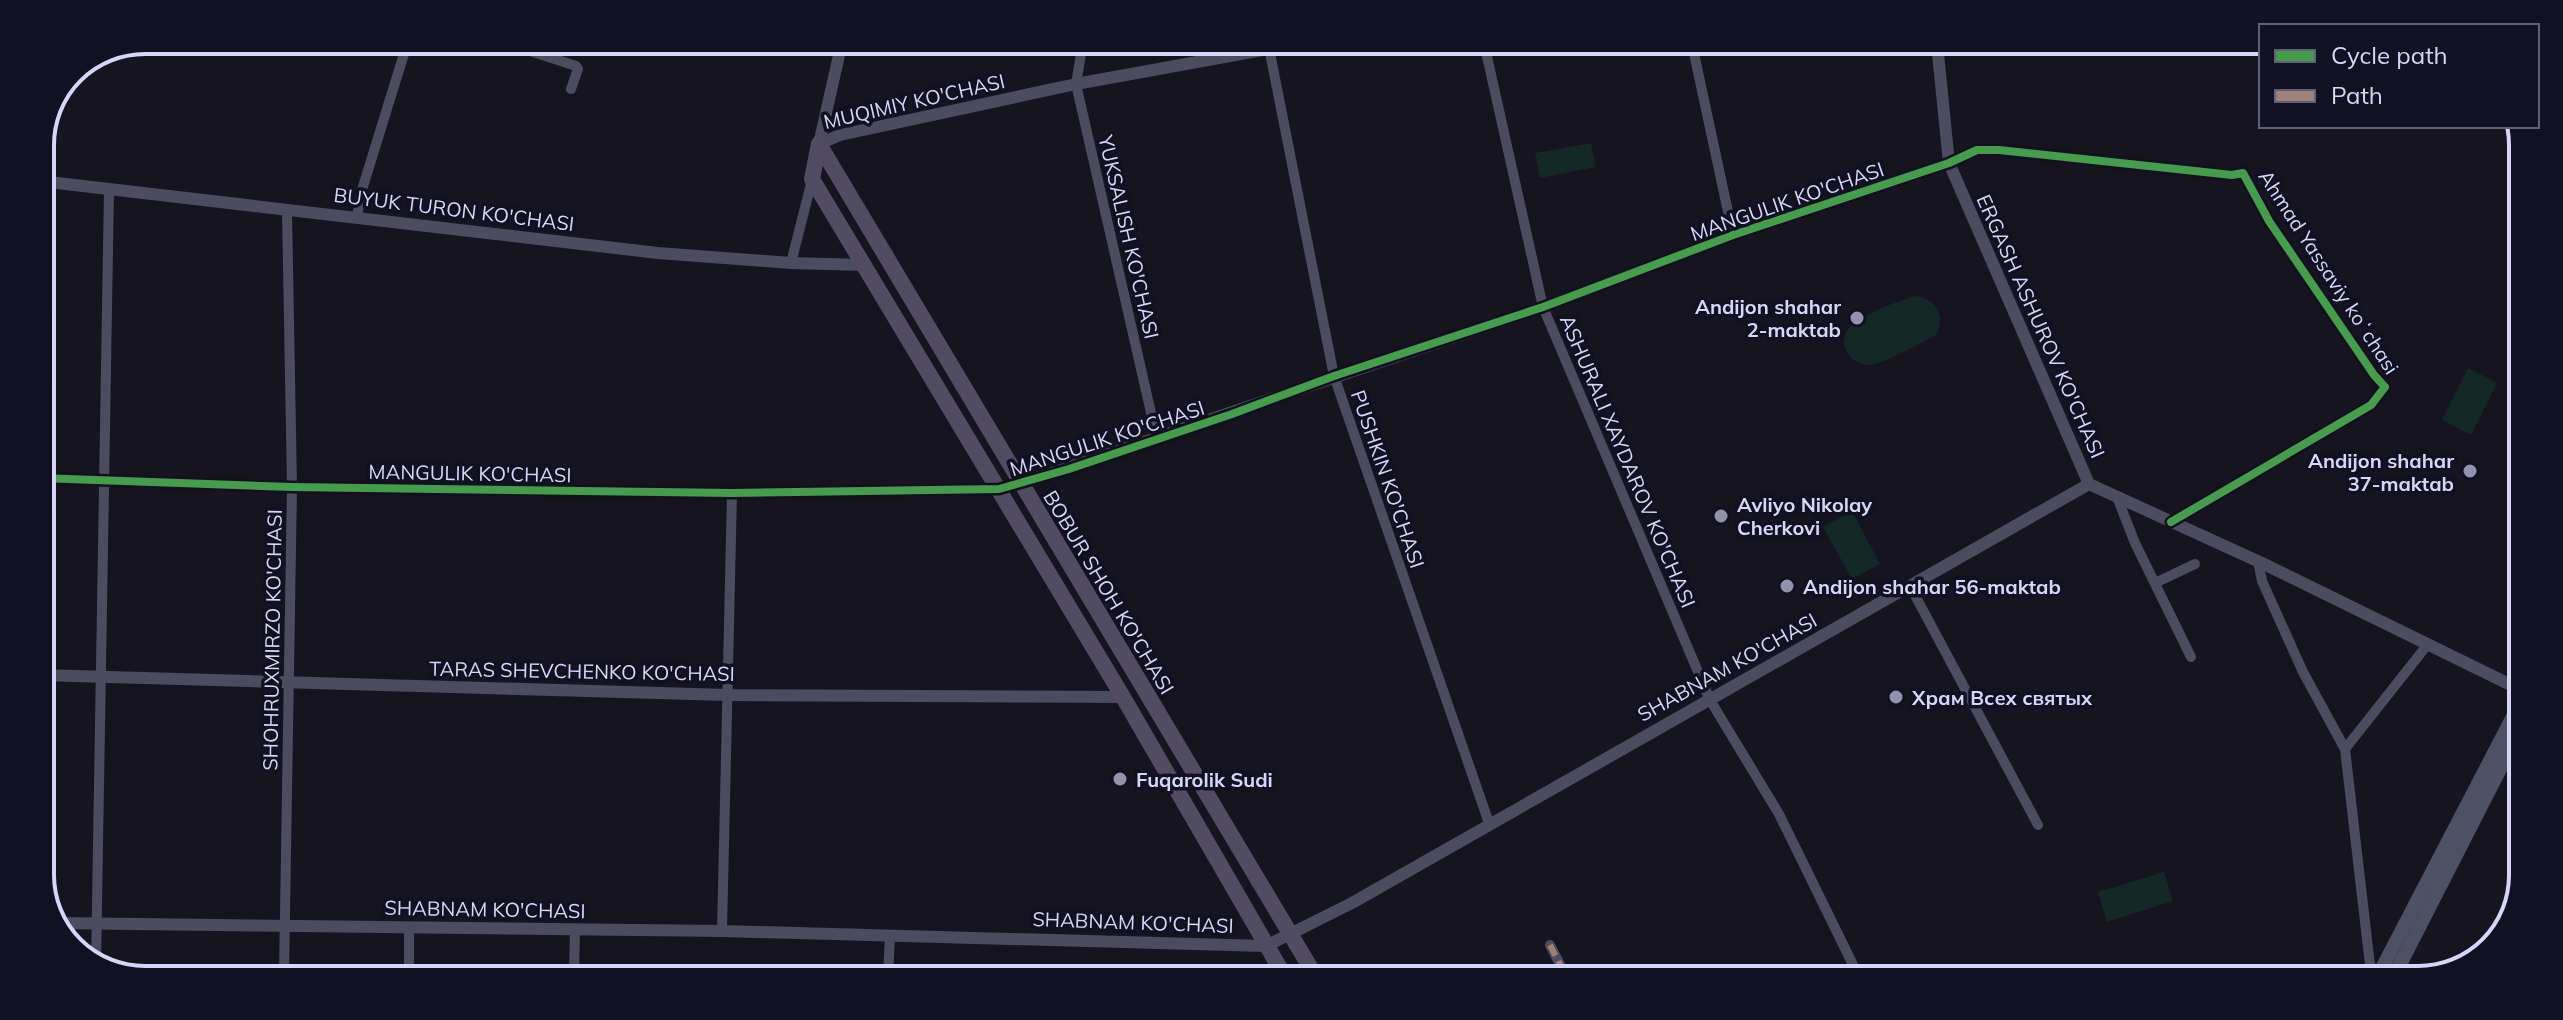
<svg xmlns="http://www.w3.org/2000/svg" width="2563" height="1020" viewBox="0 0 2563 1020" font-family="Mulish,sans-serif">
	<rect width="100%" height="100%" fill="#16141e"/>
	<g fill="#142826">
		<path d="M1591,143L1596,167L1540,178L1535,153Z"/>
		<path d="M1914,296C1935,297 1947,317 1936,335C1922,342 1881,366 1868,365C1859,365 1851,359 1847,352C1829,321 1894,304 1914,296Z"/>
		<path d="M2468,368L2497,383L2471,435L2442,420Z"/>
		<path d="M1852,511L1880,564L1852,579L1823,527Z"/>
		<path d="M2164,872L2173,901L2107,922L2098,892Z"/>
	</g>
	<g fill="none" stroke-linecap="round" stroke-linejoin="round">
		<g stroke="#4b4c5d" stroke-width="10">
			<path d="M500,41L576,66L578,69L571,89"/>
			<path d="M1083,42L1076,84L1157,439"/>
			<path d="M1268,43L1334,376L1489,823"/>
			<path d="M1484,43L1543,307L1710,700L1779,814L1860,979"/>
			<path d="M1692,44L1733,235"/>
			<path d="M1949,163L1977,150H1999L2232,175L2243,173L2269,221L2374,375L2384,385L2383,391L2371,405L2171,522"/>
			<path d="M357,217L361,193L408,41"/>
			<path d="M791,263L812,180"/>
			<path d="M40,478L292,487L732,493L999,489L1022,483"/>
			<path d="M2117,497L2135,543L2191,657"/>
			<path d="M2258,561L2262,581L2303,672L2345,749L2370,965L2379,975"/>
			<path d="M2155,583L2195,564"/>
			<path d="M1910,586L2038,825"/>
			<path d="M2345,749L2428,644"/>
			<path d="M409,928V975"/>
			<path d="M722,931L732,493"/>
			<path d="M1550,945L1567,978"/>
			<path d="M96,964L109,189"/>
			<path d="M284,975L292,487L287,211"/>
			<path d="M574,975L575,930"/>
			<path d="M888,976L890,935"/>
		</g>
		<g stroke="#4b4c5d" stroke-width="12">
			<path d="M1937,44L1949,163L2089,484L2264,564L2519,689"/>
			<path d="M819,144L840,135L1076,84L1302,43"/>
			<path d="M819,144L842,42"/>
			<path d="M40,181L658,253L791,263L864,265"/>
			<path d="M1022,483L1543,307L1733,235L1949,163"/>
			<path d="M40,675L727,695L1123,697"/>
			<path d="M56,923L722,931L1266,946L1352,903L2089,484"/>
		</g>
		<g stroke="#4e5063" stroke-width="14">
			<path d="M2376,980L2519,705"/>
			<path d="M2392,980L2519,732"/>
		</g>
		<g stroke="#524c62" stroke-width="16">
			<path d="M819,144L1316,977"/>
			<path d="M819,144L812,179L1123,697L1285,977"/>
		</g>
		<path stroke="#9e8076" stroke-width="6" stroke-dasharray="12 6" stroke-linecap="butt" d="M1550,945L1567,978"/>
		<g stroke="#121121" stroke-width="13">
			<path id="cycleway" d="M40,478L292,487L732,493L999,489L1069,469L1232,414L1334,376L1543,307L1733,235L1949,163L1977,150H1999L2232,175L2243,173L2269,221L2374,375L2385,387L2371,405L2171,522"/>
		</g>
		<use href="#cycleway" stroke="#469c4c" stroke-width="8"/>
	</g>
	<g fill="#9392ad" stroke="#121121" stroke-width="3">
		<circle cx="1857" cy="318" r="8"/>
		<circle cx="2470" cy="471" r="8"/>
		<circle cx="1721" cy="516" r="8"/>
		<circle cx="1787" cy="586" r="8"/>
		<circle cx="1896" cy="697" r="8"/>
		<circle cx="1120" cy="779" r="8"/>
	</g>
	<g text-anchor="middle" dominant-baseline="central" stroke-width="7" stroke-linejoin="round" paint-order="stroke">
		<g font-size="20" fill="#d6d6fa" stroke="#121121">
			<text transform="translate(914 101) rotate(-13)">MUQIMIY KO'CHASI</text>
			<text transform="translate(1787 201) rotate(-19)">MANGULIK KO'CHASI</text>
			<text transform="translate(454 209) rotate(7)">BUYUK TURON KO'CHASI</text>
			<text transform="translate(1129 237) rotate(77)">YUKSALISH KO'CHASI</text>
			<text transform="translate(2329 272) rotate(57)">Ahmad Yassaviy koʻchasi</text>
			<text transform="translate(2041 326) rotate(66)">ERGASH ASHUROV KO'CHASI</text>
			<text transform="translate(1107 438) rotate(-18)">MANGULIK KO'CHASI</text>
			<text transform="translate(1628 461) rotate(67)">ASHURALI XAYDAROV KO'CHASI</text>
			<text transform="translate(470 473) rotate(1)">MANGULIK KO'CHASI</text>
			<text transform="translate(1388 479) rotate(71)">PUSHKIN KO'CHASI</text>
			<text transform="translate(1109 592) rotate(59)">BOBUR SHOH KO'CHASI</text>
			<text transform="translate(272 640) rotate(-89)">SHOHRUXMIRZO KO'CHASI</text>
			<text transform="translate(1727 667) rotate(-29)">SHABNAM KO'CHASI</text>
			<text transform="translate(582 671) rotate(1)">TARAS SHEVCHENKO KO'CHASI</text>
			<text transform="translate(485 909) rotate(1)">SHABNAM KO'CHASI</text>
			<text transform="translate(1133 922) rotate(2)">SHABNAM KO'CHASI</text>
		</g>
		<g font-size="20" font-weight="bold" fill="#d6d6fa" stroke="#121121" text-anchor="start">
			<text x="1841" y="306" text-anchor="end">Andijon shahar<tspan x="1841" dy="23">2-maktab</tspan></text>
			<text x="2454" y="460" text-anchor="end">Andijon shahar<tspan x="2454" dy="23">37-maktab</tspan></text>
			<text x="1737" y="504">Avliyo Nikolay<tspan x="1737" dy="23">Cherkovi</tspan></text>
			<text x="1803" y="586">Andijon shahar 56-maktab</text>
			<text x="1912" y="697">Храм Всех святых</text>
			<text x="1136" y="779">Fuqarolik Sudi</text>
		</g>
	</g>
	<path d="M0 0H2563V1020H0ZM145 54H2418A91 91 0 0 1 2509 145V875A91 91 0 0 1 2418 966H145A91 91 0 0 1 54 875V145A91 91 0 0 1 145 54Z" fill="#121121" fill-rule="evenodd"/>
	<path fill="none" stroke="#d6d6fa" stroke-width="4" d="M145 54H2418A91 91 0 0 1 2509 145V875A91 91 0 0 1 2418 966H145A91 91 0 0 1 54 875V145A91 91 0 0 1 145 54Z"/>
	<rect x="2259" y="24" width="280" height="104" fill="#121121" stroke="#606078" stroke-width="2"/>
	<rect x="2275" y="50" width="40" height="12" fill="#469c4c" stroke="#606078" stroke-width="2"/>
	<text x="2331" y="64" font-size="24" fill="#d6d6fa">Cycle path</text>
	<rect x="2275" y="90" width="40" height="12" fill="#9e8076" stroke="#606078" stroke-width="2"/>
	<text x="2331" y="104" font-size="24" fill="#d6d6fa">Path</text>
</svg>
